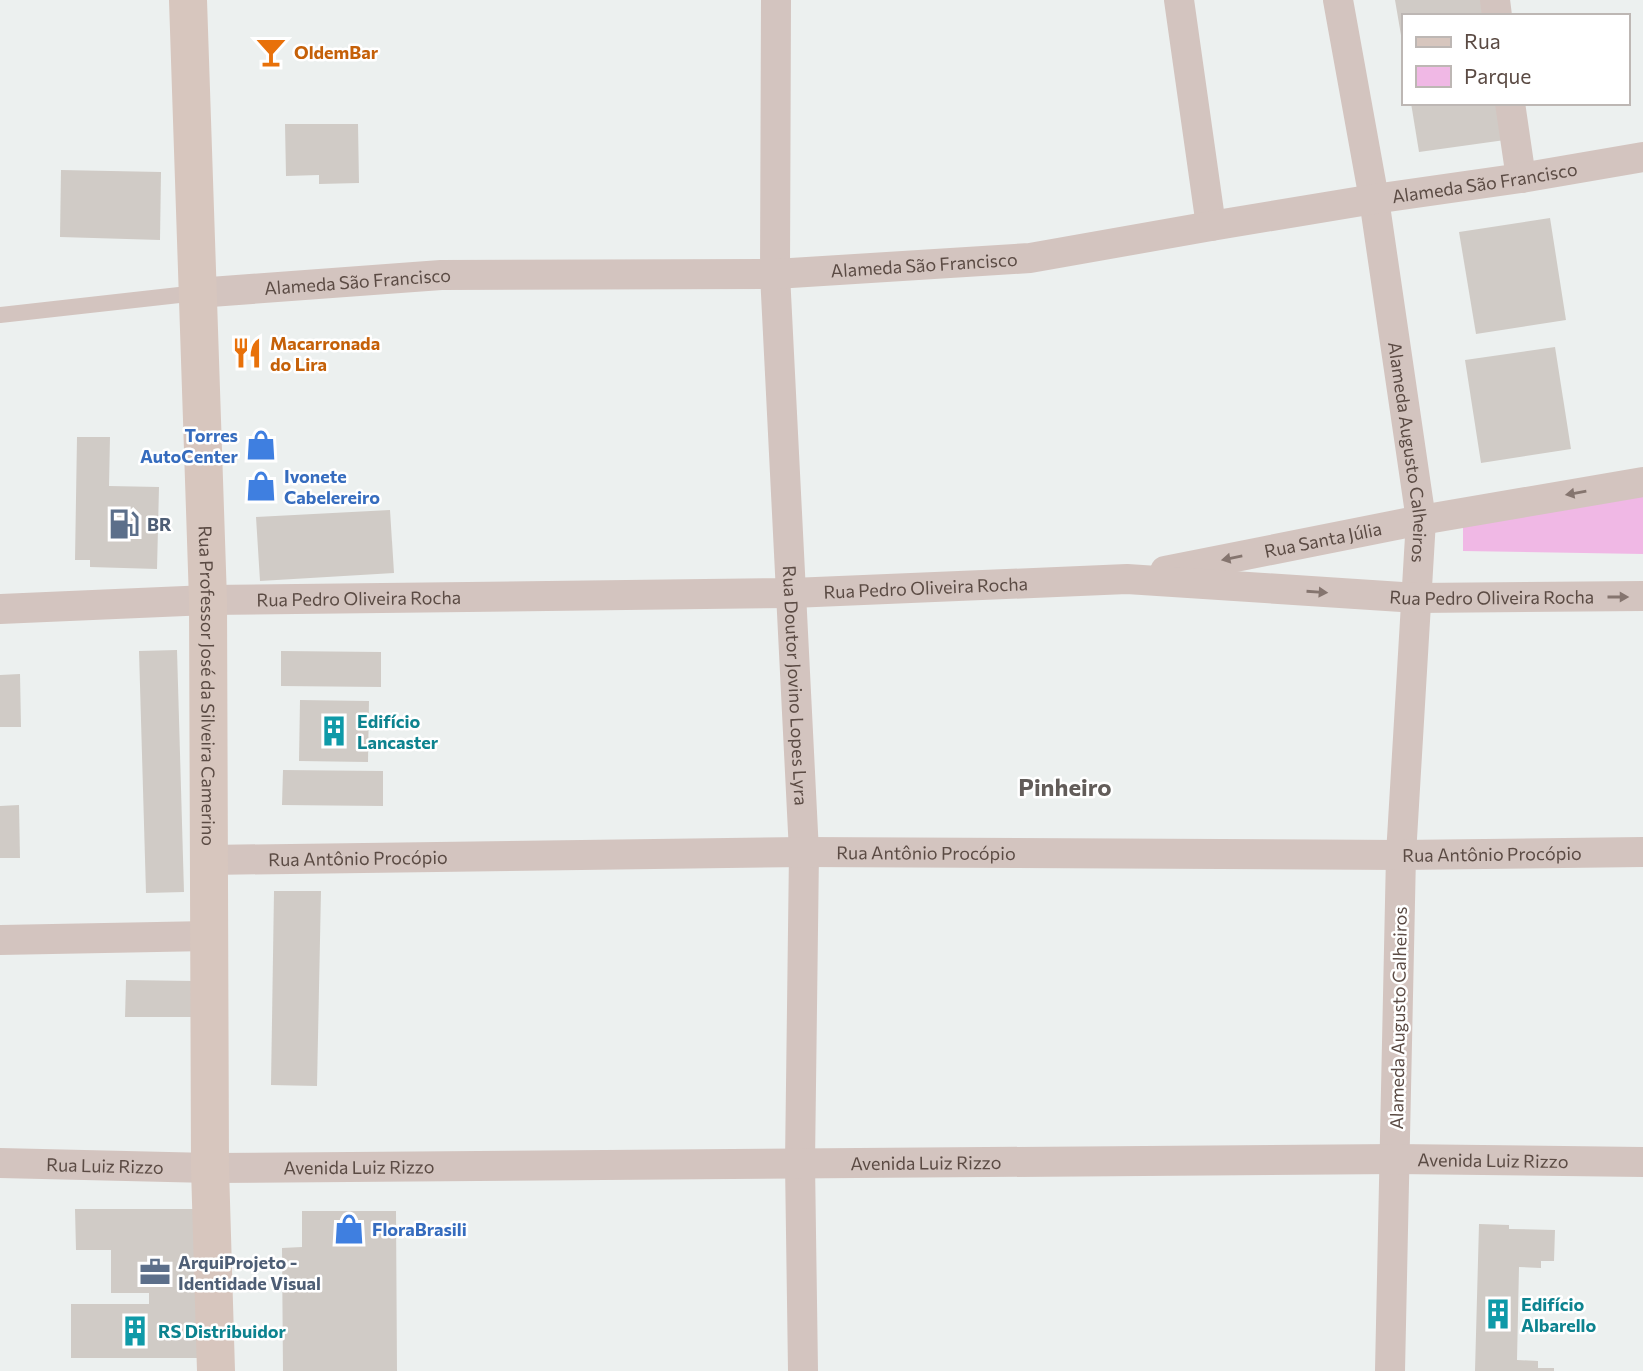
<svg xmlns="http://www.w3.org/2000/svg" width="1643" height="1371" viewBox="0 0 1643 1371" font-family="Commissioner,sans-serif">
	<rect width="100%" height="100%" fill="#ecf0ef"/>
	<path fill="#f0b8e5" d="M1643,479V554L1463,551V503Z"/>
	<g fill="#d0cbc6">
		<path d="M1395,0H1484L1486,16H1403V41H1402Z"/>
		<path d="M1411,103H1500L1505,140L1419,152Z"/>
		<path d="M285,124H358L359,183L319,184V175L286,176Z"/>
		<path d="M61,170L161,172L160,240L60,237Z"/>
		<path d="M1550,218L1566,320L1476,334L1459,232Z"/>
		<path d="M1555,347L1571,449L1481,463L1465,360Z"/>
		<path d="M77,437H110L109,486L159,487L157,569L90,567V560H75Z"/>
		<path d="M390,510L394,573L260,581L256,517Z"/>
		<path d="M177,650L184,892L146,893L139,651Z"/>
		<path d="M281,651L381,652V687L281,686Z"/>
		<path d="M20,674L21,727H0V675Z"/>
		<path d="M300,700L369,701L368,762L299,761Z"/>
		<path d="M283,770L383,771V806L282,805Z"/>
		<path d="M19,805L20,858H0V806Z"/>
		<path d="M274,891H321L317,1086L271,1085Z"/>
		<path d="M126,980L195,981L194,1017H125Z"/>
		<path d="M75,1209H199V1358H71V1304H149V1293H111V1250H76Z"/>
		<path d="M302,1211H396L397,1371H283L282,1248L302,1247Z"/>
		<path d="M1479,1224L1509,1225V1229L1555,1230L1554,1261H1541V1268L1519,1267L1517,1360L1538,1361V1368H1554V1371H1475Z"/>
	</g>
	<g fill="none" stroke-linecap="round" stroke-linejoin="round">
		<path stroke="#d3c4bf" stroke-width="16" d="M0,315L197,293"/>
		<g stroke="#d3c4bf" stroke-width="30">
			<path id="s1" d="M776,0L775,274L804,852L800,1163L803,1371"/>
			<path d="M1179,0L1211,226"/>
			<path id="s2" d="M1338,0L1374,199L1421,520L1401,855L1390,1371"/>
			<path d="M1495,0L1497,16"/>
			<path d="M1510,103L1521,178"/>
			<path id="s3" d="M197,293L441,275L775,274L1030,258L1211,226L1374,199L1521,178L1643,157"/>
			<path id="s4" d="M1165,571L1421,520L1643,482"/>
			<path id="s5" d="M0,609L208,600L792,593L1127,579L1417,598L1643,596"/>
			<path id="s6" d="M208,860L804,852L1401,855L1643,852"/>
			<path d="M0,940L209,936"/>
			<path id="s7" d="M0,1163L210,1168L1396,1159L1643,1162"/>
		</g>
		<path stroke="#d7c6be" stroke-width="38" id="s8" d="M188,0L208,600L210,1168L216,1371"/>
	</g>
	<defs><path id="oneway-solid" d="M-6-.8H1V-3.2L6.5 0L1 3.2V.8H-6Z" transform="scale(1.75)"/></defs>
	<g fill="#85756f">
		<use href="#oneway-solid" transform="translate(1576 493) rotate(170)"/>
		<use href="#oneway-solid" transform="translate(1232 558) rotate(169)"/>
		<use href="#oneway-solid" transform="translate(1317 592) rotate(4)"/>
		<use href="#oneway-solid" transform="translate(1618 597)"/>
	</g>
	<defs>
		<g id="bar-bare" transform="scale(2.415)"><path d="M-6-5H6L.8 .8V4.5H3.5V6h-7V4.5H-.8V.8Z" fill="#e8710a" stroke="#fff" stroke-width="2.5" paint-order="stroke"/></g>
		<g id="restaurant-bare" transform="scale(2.415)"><path d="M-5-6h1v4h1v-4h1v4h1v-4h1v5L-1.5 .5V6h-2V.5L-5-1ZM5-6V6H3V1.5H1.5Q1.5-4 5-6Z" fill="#e8710a" stroke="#fff" stroke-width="2.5" paint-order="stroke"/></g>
		<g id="shop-bare" transform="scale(2.415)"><path d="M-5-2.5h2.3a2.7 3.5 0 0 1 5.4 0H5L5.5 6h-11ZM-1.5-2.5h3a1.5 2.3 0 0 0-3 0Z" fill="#3f7fe0" stroke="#fff" stroke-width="2.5" paint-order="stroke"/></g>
		<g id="fuel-bare" transform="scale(2.415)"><path d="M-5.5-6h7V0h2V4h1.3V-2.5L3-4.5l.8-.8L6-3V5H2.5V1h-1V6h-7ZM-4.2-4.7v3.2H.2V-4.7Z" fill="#5c6f8a" stroke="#fff" stroke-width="2.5" paint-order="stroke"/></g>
		<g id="building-bare" transform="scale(2.415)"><path d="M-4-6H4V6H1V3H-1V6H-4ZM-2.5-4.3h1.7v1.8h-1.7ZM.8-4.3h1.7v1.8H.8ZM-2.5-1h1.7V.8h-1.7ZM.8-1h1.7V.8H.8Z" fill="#0f9aa8" stroke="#fff" stroke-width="2.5" paint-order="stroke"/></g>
		<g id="office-bare" transform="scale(2.415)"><path d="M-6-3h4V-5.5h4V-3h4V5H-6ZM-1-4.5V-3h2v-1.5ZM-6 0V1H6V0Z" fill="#5c6f8a" stroke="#fff" stroke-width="2.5" paint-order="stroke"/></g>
	</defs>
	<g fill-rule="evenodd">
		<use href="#bar-bare" x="271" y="52"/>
		<use href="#restaurant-bare" x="247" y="353"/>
		<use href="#shop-bare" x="261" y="445"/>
		<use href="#shop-bare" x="261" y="486"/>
		<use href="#fuel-bare" x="124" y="524"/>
		<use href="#building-bare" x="334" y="731"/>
		<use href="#shop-bare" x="349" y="1229"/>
		<use href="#office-bare" x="155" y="1272"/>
		<use href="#building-bare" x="1498" y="1314"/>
		<use href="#building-bare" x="135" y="1331"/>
	</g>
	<g text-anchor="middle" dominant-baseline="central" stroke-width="5" stroke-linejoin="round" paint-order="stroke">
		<g font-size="18" font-weight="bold" fill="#c56008" stroke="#fff" text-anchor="start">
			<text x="294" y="52">OldemBar</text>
			<text x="270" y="343">Macarronada<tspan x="270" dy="21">do Lira</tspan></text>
		</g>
		<g font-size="18" fill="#5b4b44" stroke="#fff">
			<text stroke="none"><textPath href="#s3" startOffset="1295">Alameda São Francisco</textPath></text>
			<text stroke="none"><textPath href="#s3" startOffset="728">Alameda São Francisco</textPath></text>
			<text stroke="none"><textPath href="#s3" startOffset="161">Alameda São Francisco</textPath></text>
			<text stroke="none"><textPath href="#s2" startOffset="458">Alameda Augusto Calheiros</textPath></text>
			<text stroke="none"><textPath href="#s4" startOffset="161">Rua Santa Júlia</textPath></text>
			<text stroke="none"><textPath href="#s5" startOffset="926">Rua Pedro Oliveira Rocha</textPath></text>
			<text stroke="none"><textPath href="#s5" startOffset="1493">Rua Pedro Oliveira Rocha</textPath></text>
			<text stroke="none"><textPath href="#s5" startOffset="359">Rua Pedro Oliveira Rocha</textPath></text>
			<text stroke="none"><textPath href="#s8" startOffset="686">Rua Professor José da Silveira Camerino</textPath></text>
			<text stroke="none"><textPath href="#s1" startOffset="686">Rua Doutor Jovino Lopes Lyra</textPath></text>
			<text stroke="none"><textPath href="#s6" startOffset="718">Rua Antônio Procópio</textPath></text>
			<text stroke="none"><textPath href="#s6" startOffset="1284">Rua Antônio Procópio</textPath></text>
			<text stroke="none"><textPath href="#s6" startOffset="150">Rua Antônio Procópio</textPath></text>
			<text transform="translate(1398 1018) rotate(-89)">Alameda Augusto Calheiros</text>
			<text stroke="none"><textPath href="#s7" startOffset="1493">Avenida Luiz Rizzo</textPath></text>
			<text stroke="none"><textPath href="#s7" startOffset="926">Avenida Luiz Rizzo</textPath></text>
			<text stroke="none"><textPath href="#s7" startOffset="105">Rua Luiz Rizzo</textPath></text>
			<text stroke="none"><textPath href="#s7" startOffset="359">Avenida Luiz Rizzo</textPath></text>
		</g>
		<g font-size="18" font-weight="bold" fill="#366cbe" stroke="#fff" text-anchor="start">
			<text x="238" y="435" text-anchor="end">Torres<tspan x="238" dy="21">AutoCenter</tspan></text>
			<text x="284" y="476">Ivonete<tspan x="284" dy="21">Cabelereiro</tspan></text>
			<text x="372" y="1229">FloraBrasili</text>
		</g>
		<g font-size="18" font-weight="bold" fill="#4e5e75" stroke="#fff" text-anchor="start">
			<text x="147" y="524">BR</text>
			<text x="178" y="1262">ArquiProjeto -<tspan x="178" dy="21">Identidade Visual</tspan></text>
		</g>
		<g font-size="18" font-weight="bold" fill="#0d838f" stroke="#fff" text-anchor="start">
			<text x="357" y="721">Edifício<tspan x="357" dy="21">Lancaster</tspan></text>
			<text x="1521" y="1304">Edifício<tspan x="1521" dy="21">Albarello</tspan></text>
			<text x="158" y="1331">RS Distribuidor</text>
		</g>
		<g font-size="24" font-weight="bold" fill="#625c59" stroke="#fff">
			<text x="1065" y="786">Pinheiro</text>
		</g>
	</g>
	<rect x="1402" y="14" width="228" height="91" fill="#ffffff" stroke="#bdb7b4" stroke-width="2"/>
	<rect x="1416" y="37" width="35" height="10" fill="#d7c6be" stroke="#bdb7b4" stroke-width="2"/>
	<text x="1464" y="49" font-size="21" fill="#5b4b44">Rua</text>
	<rect x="1416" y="66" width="35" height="21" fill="#f0b8e5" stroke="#bdb7b4" stroke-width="2"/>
	<text x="1464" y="84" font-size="21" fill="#5b4b44">Parque</text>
</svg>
